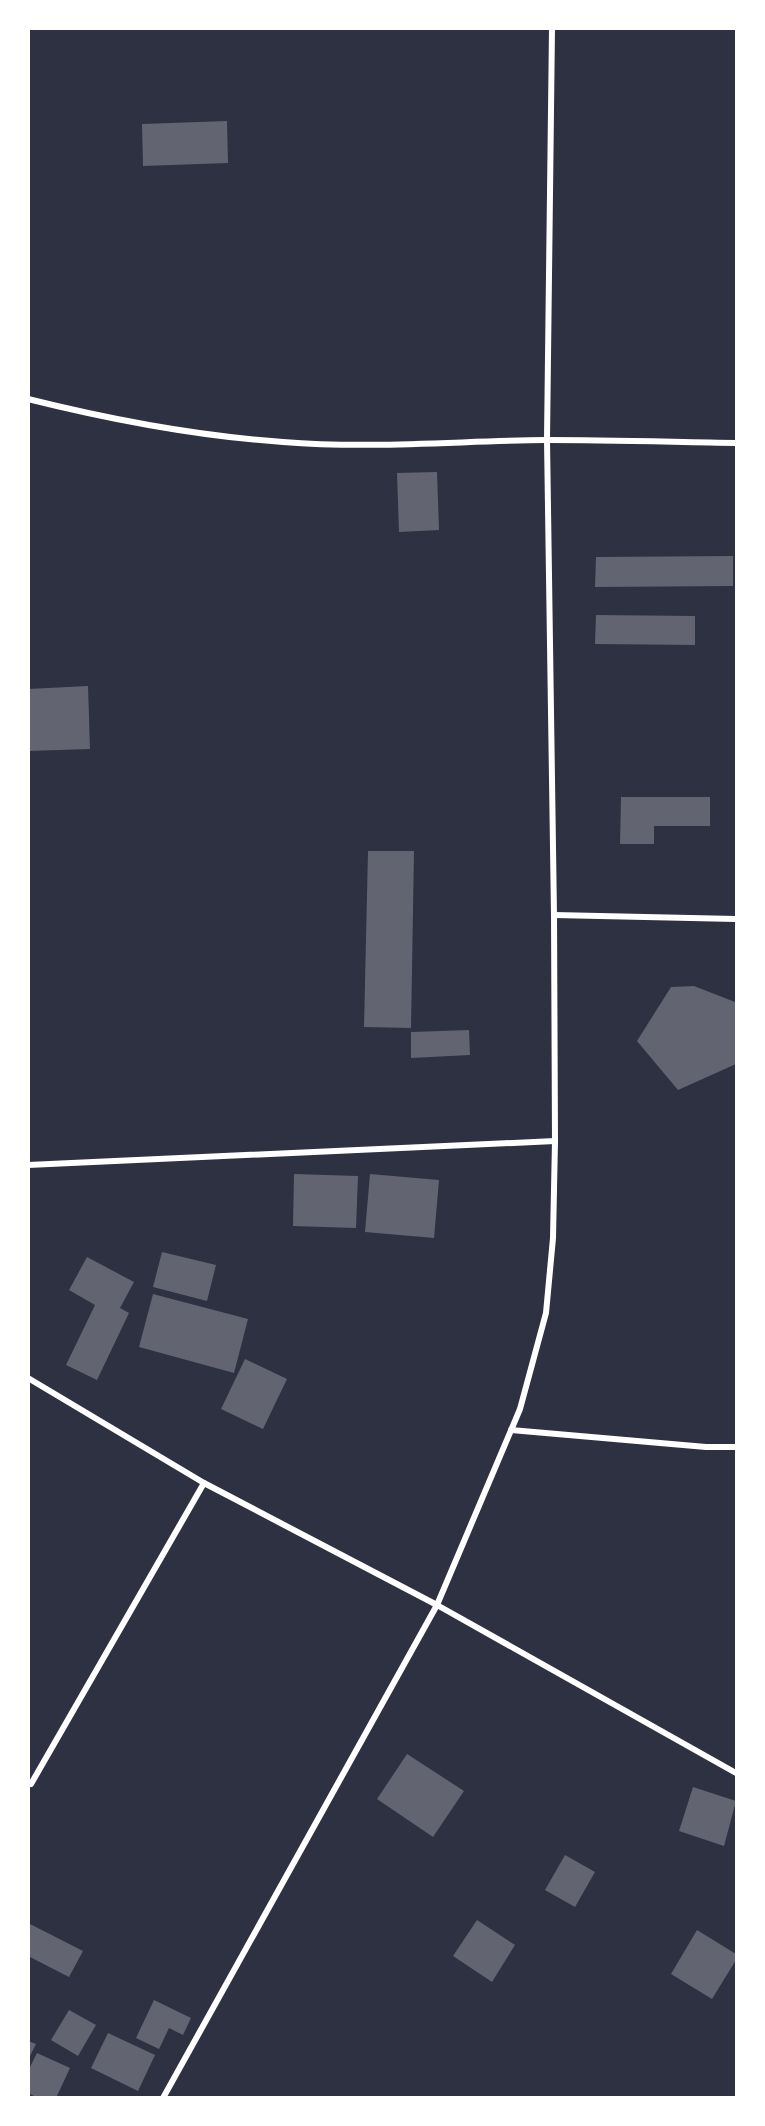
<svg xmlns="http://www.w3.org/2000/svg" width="765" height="2126" viewBox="0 0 765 2126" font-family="Barlow,sans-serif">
	<rect width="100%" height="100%" fill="#2d3142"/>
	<g fill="#626471">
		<path d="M227,121L228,163L143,166L142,124Z"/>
		<path d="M437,472L439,530L399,532L397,473Z"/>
		<path d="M733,556V586L595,587L596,557Z"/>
		<path d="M596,615L695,616V645L595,644Z"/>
		<path d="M88,686L90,749L28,751V689Z"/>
		<path d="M621,797H710V826H654V844H620Z"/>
		<path d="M368,851H414L411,1028L364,1027Z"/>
		<path d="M694,986L735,1002L736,1064L678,1090L637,1041L671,987Z"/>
		<path d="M469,1030L470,1055L411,1058V1032Z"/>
		<path d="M294,1174L358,1176L356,1228L293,1226Z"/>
		<path d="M370,1174L439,1180L434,1238L365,1232Z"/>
		<path d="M162,1252L216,1265L207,1301L153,1287Z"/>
		<path d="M87,1257L134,1282L120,1308L129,1313L97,1380L66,1365L95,1305L69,1290Z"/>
		<path d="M153,1294L248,1319L234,1373L139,1347Z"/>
		<path d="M245,1359L287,1379L263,1429L221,1409Z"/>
		<path d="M407,1754L464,1791L433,1837L377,1799Z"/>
		<path d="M693,1787L736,1801L724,1846L679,1831Z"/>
		<path d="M565,1855L595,1872L575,1907L545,1890Z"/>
		<path d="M477,1920L515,1945L492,1982L453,1956Z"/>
		<path d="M28,1923L83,1951L69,1977L28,1956Z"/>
		<path d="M697,1930L736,1954V1960L712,1999L671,1974Z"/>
		<path d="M154,2000L191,2018L183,2035L169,2028L159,2049L136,2038Z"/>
		<path d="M69,2010L96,2025L78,2056L51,2040Z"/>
		<path d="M108,2033L155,2055L138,2091L91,2068Z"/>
		<path d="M28,2041L36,2044L28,2060Z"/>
		<path d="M37,2053L70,2068L56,2098H38L28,2093V2071Z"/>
	</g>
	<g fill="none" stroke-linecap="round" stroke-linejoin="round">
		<g stroke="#fff" stroke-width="6">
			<path d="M28,399C112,420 197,436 283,442C371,449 458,441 546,440C609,440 673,442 736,443"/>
			<path d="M554,915L736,919"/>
			<path d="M28,1165L555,1141"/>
			<path d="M28,1378L204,1483L437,1605L736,1773"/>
			<path d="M511,1430L706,1447H736"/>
			<path d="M31,1784L204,1483"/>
			<path d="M163,2098L437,1605L520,1409L546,1313L553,1238L555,1141L554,915L547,440L552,28"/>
		</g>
	</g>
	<rect width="765" height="2126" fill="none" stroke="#ffffff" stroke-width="60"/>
</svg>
